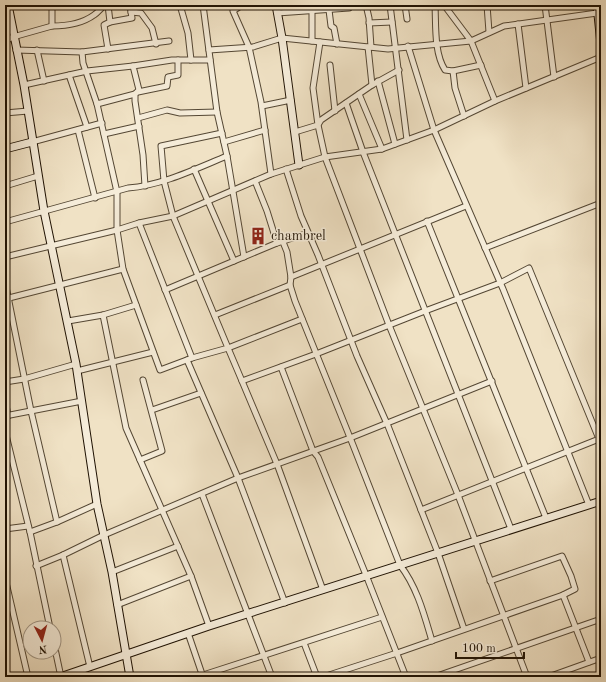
<svg xmlns="http://www.w3.org/2000/svg" width="606" height="682" viewBox="0 0 606 682" font-family="'Old Standard TT',serif">
	<rect width="100%" height="100%" fill="#f0e2c5"/>
	<filter id="stains"><feTurbulence type="fractalNoise" baseFrequency=".005" numOctaves="4"/><feColorMatrix values="0 0 0 0 .2 0 0 0 0 .09 0 0 0 0 .02 0 0 0 .5 -.17"/></filter>
	<radialGradient id="worn" r=".72"><stop offset=".6" stop-color="#630" stop-opacity="0"/><stop offset="1" stop-color="#630" stop-opacity=".3"/></radialGradient>
	<g fill="none" stroke-linecap="round" stroke-linejoin="round">
		<g stroke="#544734" stroke-width="7">
			<g id="street">
				<path d="M180,5L188,33L191,60"/>
				<path d="M203,5L217,112L227,156L244,257"/>
				<path d="M242,5L233,11L249,47L261,102L271,174"/>
				<path d="M366,5L369,18L371,47"/>
				<path d="M390,5L407,140"/>
				<path d="M405,5L407,19"/>
				<path d="M435,5C436,26 434,53 445,70L453,71L481,65"/>
				<path d="M444,5L471,41L495,101"/>
				<path d="M487,5L489,32"/>
				<path d="M545,5L554,77"/>
				<path d="M329,10L331,26L334,28L337,44"/>
				<path d="M131,12L141,13L152,28L156,44"/>
				<path d="M277,13L349,8"/>
				<path d="M110,22L132,18L130,5"/>
				<path d="M369,23L392,22"/>
				<path d="M518,24L526,88"/>
				<path d="M52,26V5"/>
				<path d="M5,41L13,37L52,26C66,26 83,23 94,15C99,12 101,7 106,5"/>
				<path d="M312,41V11"/>
				<path d="M408,46L434,130L503,289L589,505"/>
				<path d="M368,47L372,85"/>
				<path d="M108,49L104,25L110,22L108,5"/>
				<path d="M16,50L82,52L169,41"/>
				<path d="M37,50L44,81"/>
				<path d="M209,50L253,47L282,38L388,49L471,41L504,26L597,13"/>
				<path d="M82,52L83,63L97,104L117,192V230L123,269L160,370L192,358L228,348L173,216L164,181L161,146L222,133"/>
				<path d="M330,65L335,111"/>
				<path d="M399,70L372,85L321,120L318,125L325,157L389,325L458,495L527,677"/>
				<path d="M453,71L455,88L464,116"/>
				<path d="M69,75L87,127"/>
				<path d="M378,81L395,144"/>
				<path d="M24,85L87,71L133,66"/>
				<path d="M138,92L167,86L168,77L178,75V60"/>
				<path d="M359,94L382,149"/>
				<path d="M346,103L363,152L511,529"/>
				<path d="M97,104L135,94"/>
				<path d="M262,106L291,100"/>
				<path d="M5,113L28,111"/>
				<path d="M138,118L167,110L180,113L217,112"/>
				<path d="M78,130L95,198"/>
				<path d="M295,132L318,125L313,88L320,42"/>
				<path d="M104,134L139,126"/>
				<path d="M32,142L102,123"/>
				<path d="M224,142L265,130"/>
				<path d="M286,169L301,216L318,255L357,356L388,426L438,553L464,629"/>
				<path d="M255,181L267,211L277,243"/>
				<path d="M5,186L38,176"/>
				<path d="M145,186L143,155L135,101V94L139,90L133,66L172,60H210"/>
				<path d="M427,221L546,518"/>
				<path d="M5,222L128,188C163,185 195,169 227,156"/>
				<path d="M139,223L192,358"/>
				<path d="M283,242L287,252L291,277L290,285L295,301L353,445L400,565C417,587 424,614 432,641"/>
				<path d="M485,248L601,203"/>
				<path d="M5,257L117,230L139,223L173,216L271,174L325,157L382,149L434,130L495,101L601,57"/>
				<path d="M234,261L277,243L308,233"/>
				<path d="M291,277L466,206"/>
				<path d="M5,282L31,411L57,522"/>
				<path d="M165,290L234,261L194,169"/>
				<path d="M5,299L123,269"/>
				<path d="M103,315L126,428L191,576L209,626"/>
				<path d="M215,315L290,285"/>
				<path d="M302,319L228,348L242,381L316,354L425,311L500,283L529,268L599,439L421,510"/>
				<path d="M68,321L103,315L136,305"/>
				<path d="M187,360L238,478L285,603"/>
				<path d="M281,367L313,451L318,457L366,575L406,677"/>
				<path d="M77,371L153,352"/>
				<path d="M242,381L277,464L323,590"/>
				<path d="M5,382L24,379L76,364"/>
				<path d="M5,400L8,416"/>
				<path d="M152,410L201,393"/>
				<path d="M5,416L82,401"/>
				<path d="M5,431L30,532L50,628"/>
				<path d="M140,460L162,451L143,380"/>
				<path d="M202,494L272,677"/>
				<path d="M5,529L28,526"/>
				<path d="M30,532L57,522L97,504"/>
				<path d="M63,555L90,667"/>
				<path d="M36,566L63,555L104,535L238,478L350,438L492,381"/>
				<path d="M112,572L178,546"/>
				<path d="M5,578L28,677"/>
				<path d="M490,581L562,556L571,576L575,589L563,595"/>
				<path d="M117,605L191,576"/>
				<path d="M188,633L203,677"/>
				<path d="M304,643L317,677"/>
				<path d="M54,644L61,677"/>
				<path d="M197,677L382,617"/>
				<path d="M323,677L397,653L563,595L589,662"/>
				<path d="M434,677L601,619"/>
				<path d="M548,677L601,658"/>
			</g>
		</g>
		<g stroke="#201304" stroke-width="9">
			<g id="secondary">
				<path d="M8,5L24,85L44,211L76,364L97,504L112,572L130,677"/>
				<path d="M276,5L282,38L299,165"/>
				<path d="M597,5L601,44"/>
				<path d="M5,149L32,142"/>
				<path d="M60,677L209,626L601,501"/>
			</g>
		</g>
		<use href="#street" stroke="#f5ecd9" stroke-width="5"/>
		<use href="#secondary" stroke="#f5ecd9" stroke-width="7"/>
	</g>
	<defs>
		<g id="building-bare" transform="scale(1.38)"><path d="M-4-6H4V6H1V3H-1V6H-4ZM-2.5-4.3h1.7v1.8h-1.7ZM.8-4.3h1.7v1.8H.8ZM-2.5-1h1.7V.8h-1.7ZM.8-1h1.7V.8H.8Z" fill="#8f2418" stroke="#f5ecd9" stroke-width="2.5" paint-order="stroke"/></g>
	</defs>
	<g fill-rule="evenodd">
		<use href="#building-bare" x="258" y="236"/>
	</g>
	<g text-anchor="middle" dominant-baseline="central" stroke-width="3" stroke-linejoin="round" paint-order="stroke">
		<g font-size="14" fill="#201304" stroke="#f5ecd9" text-anchor="start">
			<text x="271" y="236">chambrel</text>
		</g>
	</g>
	<rect width="606" height="682" fill="none" stroke="#f0e2c5" stroke-width="20"/>
	<rect x="6" y="6" width="594" height="670" fill="none" stroke="#201304" stroke-width="2"/>
	<rect x="10" y="10" width="586" height="662" fill="none" stroke="#201304"/>
	<g transform="translate(42 640) rotate(174)"><circle r="19" fill="#f5ecd9" stroke="#a09584"/>
	<path d="M0-3L7 15L0 10L-7 15Z" fill="#8f2418"/>
	<text y="-6" font-size="11" font-weight="bold" text-anchor="middle" fill="#201304">N</text>
	</g>
	<path d="M456 652v6h68v-6" fill="none" stroke="#201304" stroke-width="2"/>
	<text x="462" y="652" font-size="12" fill="#201304" stroke="#f5ecd9" stroke-width="3" paint-order="stroke">100 m</text>
	<rect width="100%" height="100%" filter="url(#stains)"/>
	<rect width="100%" height="100%" fill="url(#worn)"/>
</svg>
